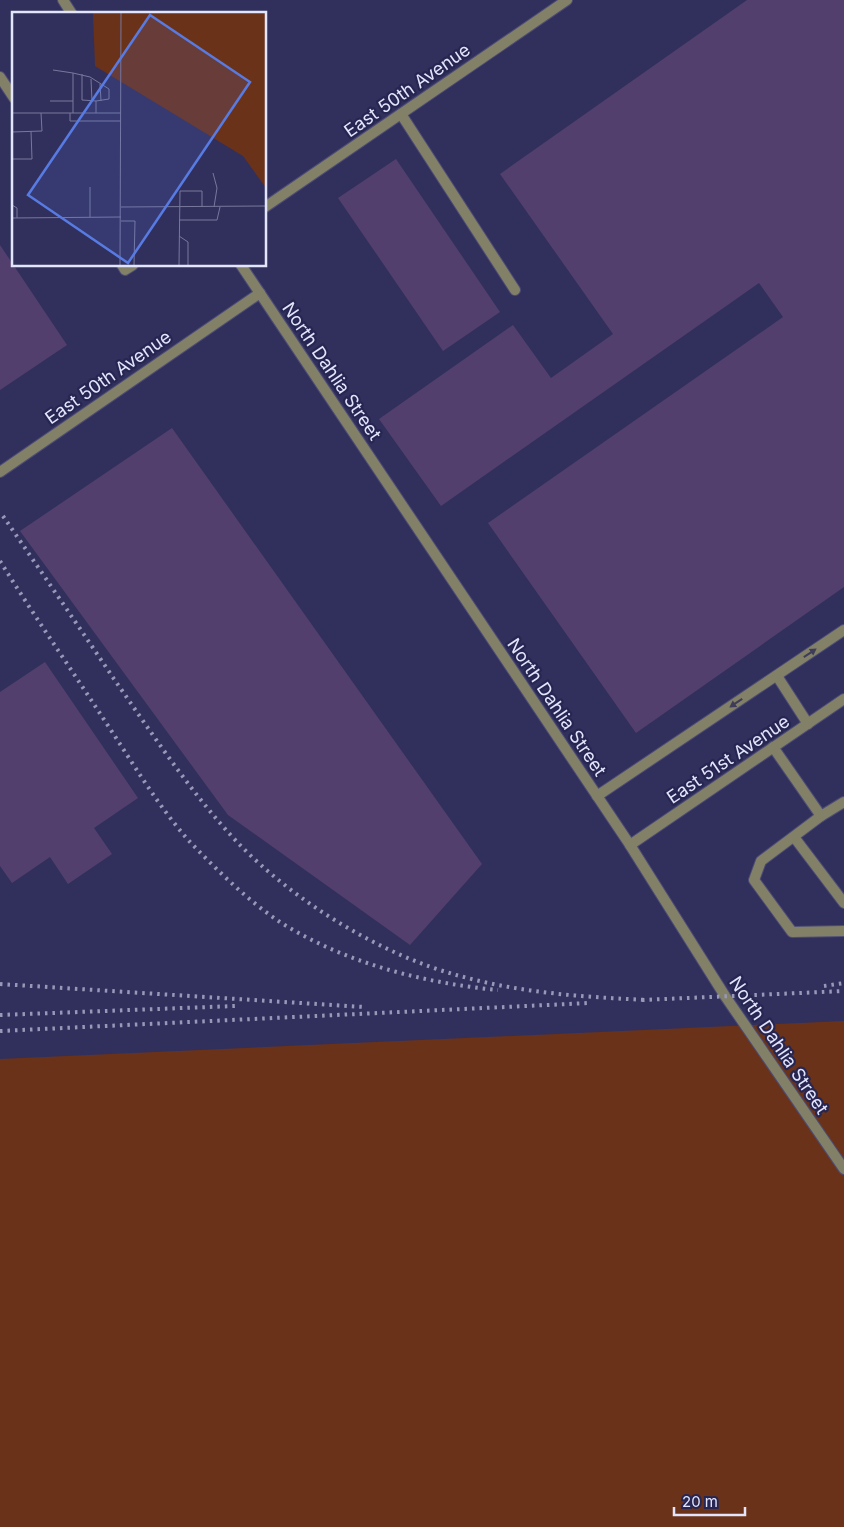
<svg xmlns="http://www.w3.org/2000/svg" width="844" height="1527" viewBox="0 0 844 1527" font-family="Inter,sans-serif">
	<rect width="100%" height="100%" fill="#31305d"/>
	<path fill="#6b321a" d="M844,1021V1527H0V1059Z"/>
	<g fill="#523f6d">
		<path d="M747,0H844V587L636,733L488,523L783,317L759,283L441,506L379,419L513,325L551,378L613,334L500,174Z"/>
		<path d="M396,159L500,312L443,351L338,198Z"/>
		<path d="M0,245L67,345L0,390Z"/>
		<path d="M172,428L482,864L410,945L228,815L20,531Z"/>
		<path d="M45,662L138,798L94,828L112,854L68,884L50,857L12,883L0,866V692Z"/>
	</g>
	<g fill="none" stroke-linecap="round" stroke-linejoin="round">
		<g stroke="#4d4d76" stroke-width="12">
			<g id="service">
				<path d="M0,77L14,98"/>
				<path d="M401,114L515,290"/>
				<path d="M122,265L125,270L133,265"/>
				<path d="M777,676L808,724"/>
				<path d="M773,747L821,816L761,861L754,880L792,932L844,931"/>
				<path d="M597,796L844,630"/>
				<path d="M821,816L844,802"/>
				<path d="M794,837L844,903"/>
			</g>
		</g>
		<g stroke="#4d4d76" stroke-width="12">
			<g id="minor">
				<path d="M265,207L567,0"/>
				<path d="M0,472L260,293"/>
				<path d="M630,845L844,699"/>
			</g>
		</g>
		<g stroke="#4d4d76" stroke-width="12">
			<g id="tertiary">
				<path d="M63,0L72,14"/>
				<path d="M241,265L630,845L725,996L844,1169"/>
			</g>
		</g>
		<use href="#service" stroke="#838068" stroke-width="10"/>
		<use href="#minor" stroke="#838068" stroke-width="10"/>
		<use href="#tertiary" stroke="#838068" stroke-width="10"/>
		<g stroke="#9899b9" stroke-width="4" stroke-dasharray="2.5 5" stroke-linecap="butt">
			<path d="M3,516C40,570 77,624 114,679C153,735 191,793 238,843C295,902 381,955 460,976C521,993 584,997 647,1000"/>
			<path d="M0,561C33,614 69,666 103,718C131,760 157,805 190,842C217,870 247,900 280,922C345,963 423,983 498,990"/>
			<path d="M0,984L364,1007"/>
			<path d="M824,986L844,983"/>
			<path d="M642,1000L844,991"/>
			<path d="M0,1015L235,1006"/>
			<path d="M0,1031L589,1003"/>
		</g>
	</g>
	<defs><path id="oneway-solid" d="M-6-.8H1V-3.2L6.5 0L1 3.2V.8H-6Z" transform="scale(1.25)"/></defs>
	<g fill="#3e3c58">
		<use href="#oneway-solid" transform="translate(810 653) rotate(-34)"/>
		<use href="#oneway-solid" transform="translate(736 703) rotate(146)"/>
	</g>
	<g text-anchor="middle" dominant-baseline="central" stroke-width="4.5" stroke-linejoin="round" paint-order="stroke">
		<g font-size="18" fill="#e3e5fc" stroke="#272652">
			<text transform="translate(407 90) rotate(-35)">East 50th Avenue</text>
			<text transform="translate(332 371) rotate(56)">North Dahlia Street</text>
			<text transform="translate(108 377) rotate(-35)">East 50th Avenue</text>
			<text transform="translate(557 707) rotate(56)">North Dahlia Street</text>
			<text transform="translate(728 759) rotate(-34)">East 51st Avenue</text>
			<text transform="translate(779 1045) rotate(56)">North Dahlia Street</text>
		</g>
	</g>
	<g transform="translate(12 12)">
		<rect width="254" height="254" fill="#31305d"/>
		<path d="M77,0H254V176L231,144L83,54L81,1Z" fill="#6b321a"/>
		<path fill="none" stroke="#78789d" stroke-width="1" d="M41,58L61,61M70,62V88L84,89M79,67L80,89M88,72L89,89M38,89H61M0,101H109M58,101V109H109M61,101V61L78,65L97,77V87L84,89V101M0,120L30,119L29,101M0,147H20L19,119M201,161L205,176L202,195M0,177V193M0,193L5,196V206M109,195L254,194M78,205V175M0,206L109,205M167,208H205L208,195M109,209H123L122,253M167,224L176,230V253M108,253L109,0M167,253L168,179H190V195"/>
		<path fill="#587be3" fill-opacity="0.15" stroke="#587be3" stroke-width="2.5" d="M138,3L238,70L116,251L16,183Z"/>
		<rect width="254" height="254" fill="none" stroke="#e3e5fc" stroke-width="2.5"/>
	</g>
	<path d="M674 1507v8h71v-8" fill="none" stroke="#e3e5fc" stroke-width="2.5"/>
	<text x="682" y="1507" font-size="15" fill="#e3e5fc" stroke="#272652" stroke-width="4" paint-order="stroke">20 m</text>
</svg>
